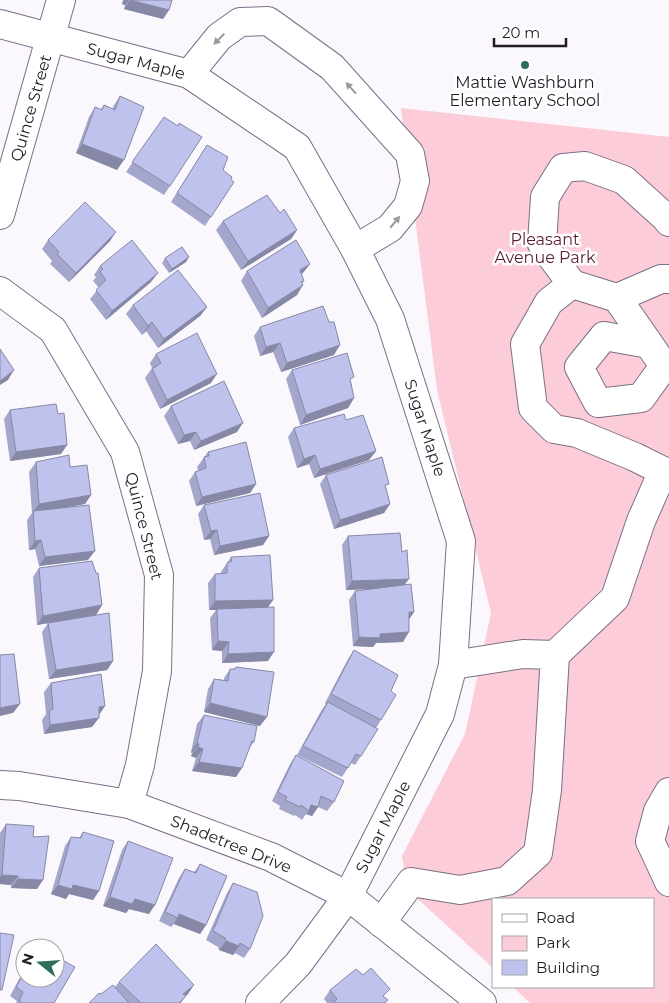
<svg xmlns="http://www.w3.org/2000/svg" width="669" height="1003" viewBox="0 0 669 1003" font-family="Montserrat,sans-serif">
	<rect width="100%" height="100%" fill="#fbf8fd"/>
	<path fill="#fccdd8" d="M401,108L669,137V1003H530L513,987H653V899H493V968L408,890L402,856L465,734L491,613L437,390Z"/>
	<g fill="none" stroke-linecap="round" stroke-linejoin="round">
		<g stroke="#7b6e88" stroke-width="30">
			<g id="minor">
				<path d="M0,24L189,74L297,147L355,249L390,319L461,541L453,665L440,714L348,896L298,964L260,1003"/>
				<path d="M189,74L219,37L240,22L268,21L332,67L410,154L415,181L408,206L390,228L355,249"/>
				<path d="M0,215L61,0"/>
				<path d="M572,284L542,244L545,197L563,168L585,166L624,180L665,217L669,222"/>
				<path d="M0,291L53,330L125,452L159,575L157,671L140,765L129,804"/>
				<path d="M617,298L661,279H669"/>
				<path d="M555,655L615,598L641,521L663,471L635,457L577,433L554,429L533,408L525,344L549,302L572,284L617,298L649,344L604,336L579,367L598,403L641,398L664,366L649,344"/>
				<path d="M0,785L19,786L129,804L271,857L348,896L482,1003"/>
				<path d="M669,792L658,811L650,841L669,882"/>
				<path d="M381,923L411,882L460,890L507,881L538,853L547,790L555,655L523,654L453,665"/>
			</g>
		</g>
		<use href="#minor" stroke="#fff" stroke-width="28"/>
	</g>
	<g fill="#a4a7cb">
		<path d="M123,0H172L169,10L163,19L124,9L125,5L122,4Z"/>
		<path d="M120,96L117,170L76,153L89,117L95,107L101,109L104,105L112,109L114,105Z"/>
		<path d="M164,117L177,126L179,123L170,186L164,195L126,172Z"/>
		<path d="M207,145L223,170L234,182L205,226L171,202Z"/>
		<path d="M280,213L297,230L291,239L241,270L216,230L223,221Z"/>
		<path d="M48,240L110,241L69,282L50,264L52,261L42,249Z"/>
		<path d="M189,257L186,262L169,273L162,263L165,258Z"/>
		<path d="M100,266L151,282L106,320L90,299L99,288L93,281L96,277L94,275Z"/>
		<path d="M247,271L303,273L301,274L297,295L262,318L241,281Z"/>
		<path d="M133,305L207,307L200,316L158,348L146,331L142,335L126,314Z"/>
		<path d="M260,327L334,355L281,372L273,352L260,356L254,336Z"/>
		<path d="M156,354L211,383L160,409L145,378L152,368L150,363Z"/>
		<path d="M292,370L351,382L354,398L348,408L300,425L286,379Z"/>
		<path d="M171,406L237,432L194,450L190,441L178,444L164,416Z"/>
		<path d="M10,410L58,414L67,445L61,454L10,461L4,419Z"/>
		<path d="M346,420L376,451L369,460L314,478L309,464L297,468L288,437L294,428Z"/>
		<path d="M208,452L256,484L250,493L196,506L189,481L195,472L198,471L197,467Z"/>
		<path d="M36,462L70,467L91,495L85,504L62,508L88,560L39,566L35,549L29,550L27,520L32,513L29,472Z"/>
		<path d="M326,475L386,487L390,504L384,513L334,529L320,484Z"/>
		<path d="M204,505L269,536L263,545L214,555L210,539L204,540L198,514Z"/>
		<path d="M348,536L404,585L414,612L409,619L403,642L376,643L373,647L353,646L349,600L355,591L367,589L346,590L342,545Z"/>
		<path d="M231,557L273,600L268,607V661L222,663V651L212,650L210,618L216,610H209L208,583L215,574H221V572Z"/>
		<path d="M39,568L102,605L96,615L37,625L33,577Z"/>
		<path d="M48,623L113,661L107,670L49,679L42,632Z"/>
		<path d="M354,650L391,691L381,720L376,728L361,756L355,765L351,763L342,777L297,755L321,711L326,704L325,703L348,659Z"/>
		<path d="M236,667L260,726L204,712L208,689L214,679L224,680V678L230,669H234Z"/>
		<path d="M51,683L105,706L99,715L92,727L44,734L42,720L46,714L44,692Z"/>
		<path d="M204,715L254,742L250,747L236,777L192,771L196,758L191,756L192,753L191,752L197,724Z"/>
		<path d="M296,755L334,802L327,811L318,807L312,816L306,814L302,820L295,815L294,816L279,809L280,806L272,801L290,764Z"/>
		<path d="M6,824L33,837L37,889L11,888V885L0,884V833Z"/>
		<path d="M83,832L99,891L93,900L69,894L66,899L51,894L65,846L71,837L79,838Z"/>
		<path d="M128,841L149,914L129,909L126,913L103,906L122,850Z"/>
		<path d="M200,864L206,925L200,934L174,924L171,927L159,921L179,878L185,869L194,872Z"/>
		<path d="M233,883L250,949L244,958L235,953L233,955L219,950L218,947L206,940L227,893Z"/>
		<path d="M25,968V978L54,1003H16L17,1001L10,996Z"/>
		<path d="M119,982L188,994L185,996H186L181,1003H89L101,994L115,987Z"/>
		<path d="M330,990L385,997L386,1003H327L324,999Z"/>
	</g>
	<g fill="#8688a5">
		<path d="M124,0H129L125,5L122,4Z"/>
		<path d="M130,0L169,10L163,19L124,9Z"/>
		<path d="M82,144L124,160L117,170L76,153Z"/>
		<path d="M297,230L291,239L241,270L248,261Z"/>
		<path d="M116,232L110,241L69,282L76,273Z"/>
		<path d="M189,257L186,262L169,273L172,269Z"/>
		<path d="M310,264L303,273L294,279L300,270Z"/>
		<path d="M158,273L151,282L106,320L112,311Z"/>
		<path d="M304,281L298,289L303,285L297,295L262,318L268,308Z"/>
		<path d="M207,307L200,316L158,348L164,339Z"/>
		<path d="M152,322L146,331L142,335L148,326Z"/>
		<path d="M280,343L273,352L260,356L266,347Z"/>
		<path d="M340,345L334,355L281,372L287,363Z"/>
		<path d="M14,370L8,380L0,385V381Z"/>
		<path d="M217,374L211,383L160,409L167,400Z"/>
		<path d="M354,398L348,408L300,425L306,415Z"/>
		<path d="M243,423L237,432L194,450L201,441Z"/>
		<path d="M196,432L190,441L178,444L184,435Z"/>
		<path d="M67,445L61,454L10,461L16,452Z"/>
		<path d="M376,451L369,460L314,478L320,469Z"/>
		<path d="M315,455L309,464L297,468L304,459Z"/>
		<path d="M256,484L250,493L196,506L202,497Z"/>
		<path d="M91,495L85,504L34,513L33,512L39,504Z"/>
		<path d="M390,504L384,513L334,529L340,520Z"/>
		<path d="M217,530L210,539L204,540L211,531Z"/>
		<path d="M269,536L263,545L214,555L220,546Z"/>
		<path d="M41,540L35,549L29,550L35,541Z"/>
		<path d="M95,551L88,560L39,566L45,557Z"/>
		<path d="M409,579L402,588L346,590L352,581Z"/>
		<path d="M273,600L266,610H209L215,601Z"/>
		<path d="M102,605L96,615L37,625L43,616Z"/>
		<path d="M409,612H414L408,621Z"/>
		<path d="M409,632L403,642L376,643L373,647L353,646L359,637L380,634Z"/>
		<path d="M218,641L229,642L222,651L212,650Z"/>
		<path d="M274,652L268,661L222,663L228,654Z"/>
		<path d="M113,661L107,670L49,679L56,670Z"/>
		<path d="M210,703L267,717L260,726L204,712Z"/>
		<path d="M20,704L13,713L0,716V708Z"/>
		<path d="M105,706L98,716L99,707Z"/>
		<path d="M99,718L92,727L44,734L50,725Z"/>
		<path d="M197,743L199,744L192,753L191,752Z"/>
		<path d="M198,747L203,749L196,758L191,756Z"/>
		<path d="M199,762L242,768L236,777L192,771Z"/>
		<path d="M311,805L318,807L312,816L306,814L309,811Z"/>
		<path d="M2,875L18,876L11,885L0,884V877Z"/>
		<path d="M18,879L43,880L37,889L11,888Z"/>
		<path d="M58,885H73L99,891L93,900L69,894L66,899L51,894Z"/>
		<path d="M110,897L135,899L155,905L149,914L129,909L126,913L103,906Z"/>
		<path d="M179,914L206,925L200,934L174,924Z"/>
		<path d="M226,941L239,946L233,955L219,950Z"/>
		<path d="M194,985L188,994L177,1003L183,994Z"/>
	</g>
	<g fill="#bfc2ec" stroke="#8688a5">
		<path d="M130,0H172L169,10Z"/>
		<path d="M120,96L144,107L124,160L82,144L95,107L102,110L104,105L115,110Z"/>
		<path d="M164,117L178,126L179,123L202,137L170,186L132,162Z"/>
		<path d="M207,145L228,157L223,170L232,177L231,179L234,182L211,217L177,193Z"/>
		<path d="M267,195L280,213L284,209L297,230L248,261L223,221Z"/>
		<path d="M85,202L116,232L76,273L57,254L59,252L48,240Z"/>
		<path d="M132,240L158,273L112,311L96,290L106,280L100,272L103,269L100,266Z"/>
		<path d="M296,240L310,264L300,270L304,281L301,282L303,285L268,308L247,271Z"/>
		<path d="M182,247L189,257L172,269L165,258Z"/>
		<path d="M178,270L207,307L164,339L152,322L148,326L133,305Z"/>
		<path d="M323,306L329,322H334L340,345L287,363L280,343L266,347L260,327Z"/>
		<path d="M197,333L217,374L167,400L152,369L161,363L156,354Z"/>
		<path d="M0,349L14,370L0,381Z"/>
		<path d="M347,353L354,377L350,379L354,398L306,415L292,370Z"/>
		<path d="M224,381L243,423L201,441L196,432L184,435L171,406Z"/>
		<path d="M56,404L58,414L64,413L67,445L16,452L10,410Z"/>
		<path d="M344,414L346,420L363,415L376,451L320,469L315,455L304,459L294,428Z"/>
		<path d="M246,442L256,484L202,497L195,472L206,468L204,457L209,456L208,452Z"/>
		<path d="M69,455L70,467L87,465L91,495L39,504L36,462Z"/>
		<path d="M382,457L389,484L385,485L390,504L340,520L326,475Z"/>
		<path d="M260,493L269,536L220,546L217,530L211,531L204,505Z"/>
		<path d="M89,505L95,551L45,557L41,540L35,541L33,511Z"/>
		<path d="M400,533L402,552L407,550L409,579L352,581L348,536Z"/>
		<path d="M270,555L273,600L215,601V574L227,573V563L232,561L231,557Z"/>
		<path d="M92,561L96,573H98L102,605L43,616L39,568Z"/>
		<path d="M411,584L414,612H409V632L380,634V638L359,637L355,591Z"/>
		<path d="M274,607V652L228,654L229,642L218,641L217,609Z"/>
		<path d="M109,613L113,661L56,670L48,623Z"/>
		<path d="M354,650L398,675L391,691L396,695L381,720L331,694Z"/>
		<path d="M14,654L20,704L0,708V655Z"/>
		<path d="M236,667L274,672L267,717L210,703L214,679L228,681L230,669H235Z"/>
		<path d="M101,674L105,706L99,707V718L50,725L49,711L53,709L51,683Z"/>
		<path d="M328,702L378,729L361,756L356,754L348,768L303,746Z"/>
		<path d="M204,715L257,726L254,742L252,741L242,768L199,762L203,749L198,747L199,744L197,743Z"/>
		<path d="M296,755L344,781L334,802L321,796L318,807L311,805L309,811L301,805L300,807L285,800L287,797L278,792Z"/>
		<path d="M6,824L34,826L33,837L49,836L43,880L18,879V876L2,875Z"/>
		<path d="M83,832L114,841L99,891L73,885L72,889L58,885L71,837L81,838Z"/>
		<path d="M128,841L173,858L155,905L135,899L132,904L110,897Z"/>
		<path d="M200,864L227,876L206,925L179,914L178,918L165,912L185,869L196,873Z"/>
		<path d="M233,883L257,892L263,916L250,949L240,943L239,946L226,941L225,938L213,931Z"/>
		<path d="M0,933L14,935L2,990H0Z"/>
		<path d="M156,944L194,985L183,994L186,996L179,1003H141L119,982Z"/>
		<path d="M39,946L45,948H37Z"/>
		<path d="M55,956L75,967L54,1003H23L19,1001L23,992L16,987L25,971V978H55Z"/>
		<path d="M371,968L390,989L383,996L388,1000L384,1003H333L337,999L330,990L356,969L363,975Z"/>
		<path d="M113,985L129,1003H89L99,993L101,994Z"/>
	</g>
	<defs><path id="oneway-solid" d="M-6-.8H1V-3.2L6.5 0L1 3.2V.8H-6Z" transform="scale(1.25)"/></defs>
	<g fill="#9b989d">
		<use href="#oneway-solid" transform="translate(219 39) rotate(135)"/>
		<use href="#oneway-solid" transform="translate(351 88) rotate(-132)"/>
		<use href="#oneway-solid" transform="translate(395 222) rotate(-50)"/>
	</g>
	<circle fill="#2c6d5b" stroke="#fff" stroke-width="2" cx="525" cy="65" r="5"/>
	<g text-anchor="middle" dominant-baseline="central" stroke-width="5" stroke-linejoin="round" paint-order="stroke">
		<g font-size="16" fill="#201b25" stroke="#fff">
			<text transform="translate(136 61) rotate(15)">Sugar Maple</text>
			<text transform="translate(31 108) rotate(-74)">Quince Street</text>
			<text transform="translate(425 428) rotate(72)">Sugar Maple</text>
			<text transform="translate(144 526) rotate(76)">Quince Street</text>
			<text transform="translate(383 827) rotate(-63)">Sugar Maple</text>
			<text transform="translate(231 844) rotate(22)">Shadetree Drive</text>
		</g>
		<g font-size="16" fill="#201b25" stroke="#fff">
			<text x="525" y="82">Mattie Washburn<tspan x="525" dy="18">Elementary School</tspan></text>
		</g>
		<g font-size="16" fill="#581e31" stroke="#fff">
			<text x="545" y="239">Pleasant<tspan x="545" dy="18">Avenue Park</tspan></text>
		</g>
	</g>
	<rect x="492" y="898" width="162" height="90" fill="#ffffff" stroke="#a6a4a8"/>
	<rect x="502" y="914" width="25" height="8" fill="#ffffff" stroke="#a6a4a8"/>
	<text x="536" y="923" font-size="15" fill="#201b25">Road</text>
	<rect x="502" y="936" width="25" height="15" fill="#fccdd8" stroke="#a6a4a8"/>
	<text x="536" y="948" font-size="15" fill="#201b25">Park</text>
	<rect x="502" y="960" width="25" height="15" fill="#bfc2ec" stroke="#a6a4a8"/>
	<text x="536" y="973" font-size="15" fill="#201b25">Building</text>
	<g transform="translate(40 963) rotate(287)"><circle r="24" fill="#ffffff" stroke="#a6a4a8"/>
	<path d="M0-4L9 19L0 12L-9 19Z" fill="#2c6d5b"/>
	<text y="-8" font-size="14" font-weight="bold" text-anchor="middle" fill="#201b25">N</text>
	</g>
	<path d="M494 38v8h72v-8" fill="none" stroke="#201b25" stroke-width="2.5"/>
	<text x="502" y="38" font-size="15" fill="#201b25" stroke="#ffffff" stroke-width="4" paint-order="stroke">20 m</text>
</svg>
